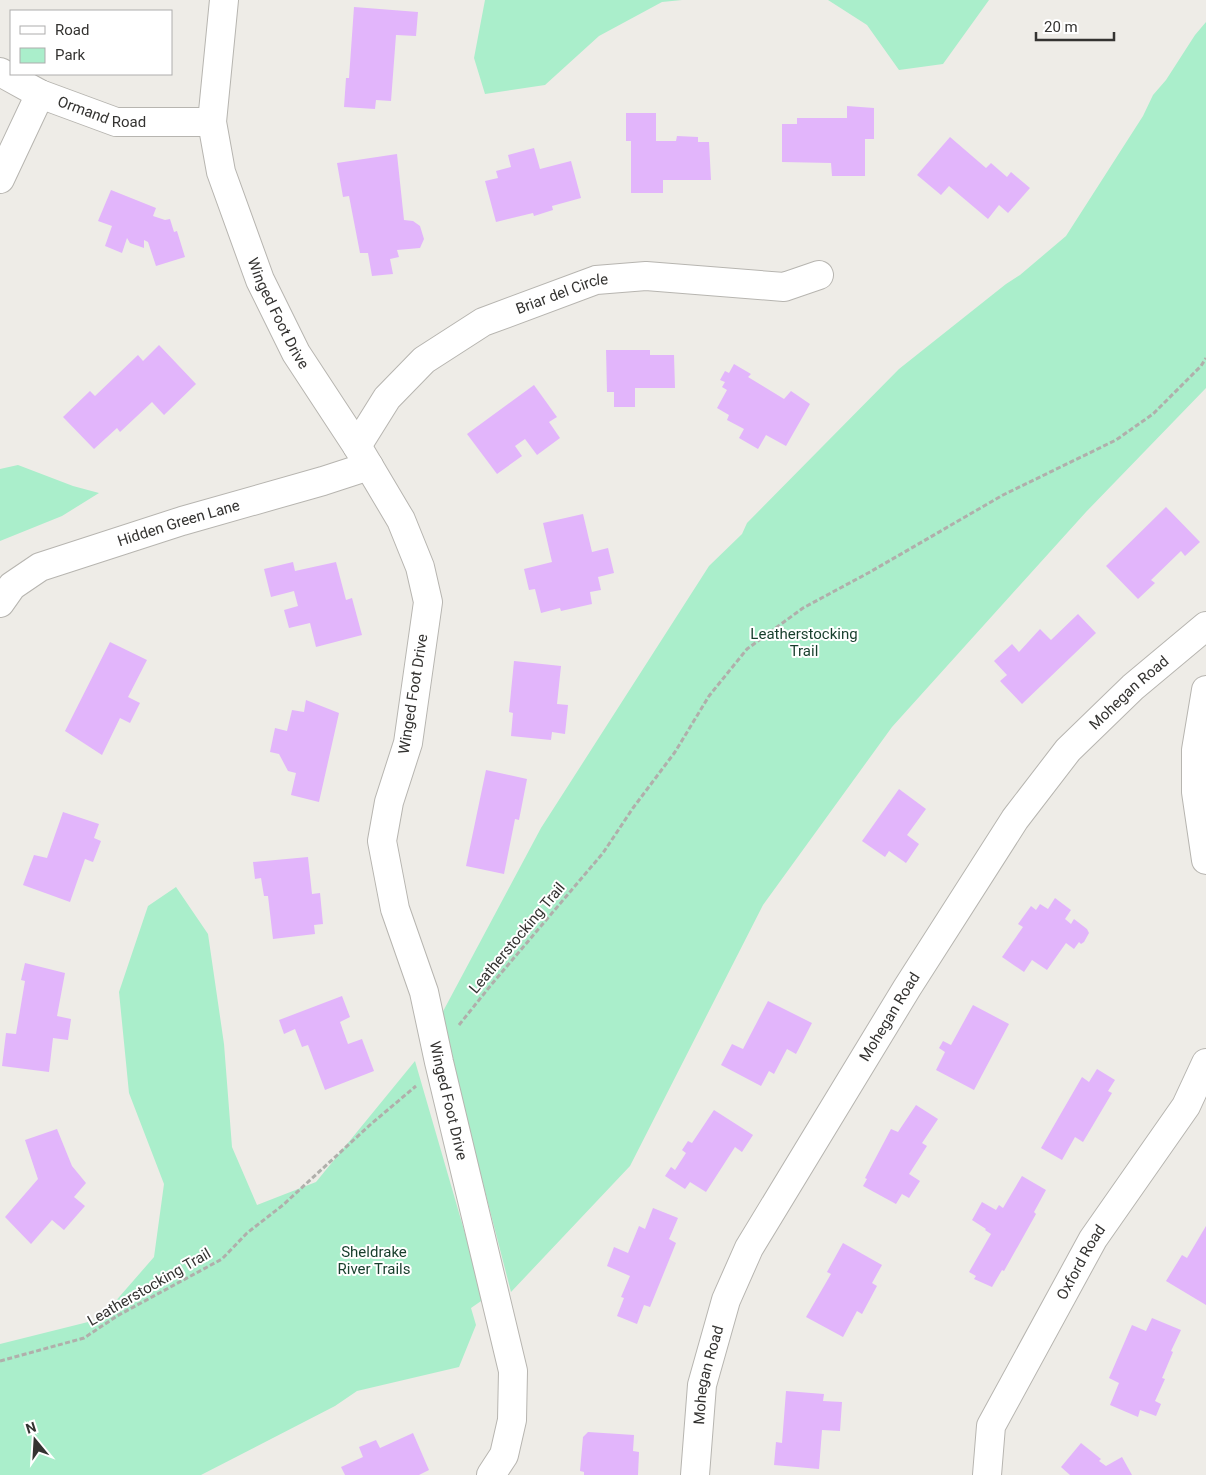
<svg xmlns="http://www.w3.org/2000/svg" width="1206" height="1475" viewBox="0 0 1206 1475" font-family="Roboto,sans-serif">
	<rect width="100%" height="100%" fill="#eeece7"/>
	<g fill="#aaeecb">
		<path d="M485,0H682L662,2L599,36L545,85L485,94L474,58Z"/>
		<path d="M828,0H989L943,64L899,70L867,25Z"/>
		<path d="M1206,22V388L1086,512L892,727L763,905L630,1166L511,1292L440,1017L541,828L709,566L742,534L747,523L899,369L1006,284L1020,275L1066,236L1143,116L1153,95L1166,80L1195,35Z"/>
		<path d="M18,465L73,486L99,493L62,516L0,541V469Z"/>
		<path d="M176,887L208,934L224,1044L232,1147L257,1205L316,1182L415,1061L484,1299L471,1308L476,1325L459,1367L357,1391L335,1406L201,1475H0V1344L100,1319L154,1257L164,1184L129,1093L119,992L148,906Z"/>
	</g>
	<g fill="#e2b5fb">
		<path d="M354,7L418,12L416,36L396,35L391,101L376,100L375,109L344,107L346,78H349Z"/>
		<path d="M847,106L874,108V139H865V176H832L831,163L782,162V124H797V118H847Z"/>
		<path d="M626,113H656V141H676L677,136L698,137V142H709L711,180H663V193H631V141H626Z"/>
		<path d="M950,137L986,168L991,163L1007,177L1011,172L1030,188L1008,213L999,205L988,219L949,186L941,195L917,175Z"/>
		<path d="M534,148L540,169L571,161L581,198L552,206L553,210L534,216L533,213L496,222L485,181L498,178L496,171L511,167L508,155Z"/>
		<path d="M397,154L404,220L413,221L420,226L424,239L420,248L397,250L399,257L390,259L393,274L372,276L368,253H360L349,196L343,197L337,163Z"/>
		<path d="M111,190L156,208L153,216L165,220L170,219L174,232L177,231L185,257L156,266L148,242L144,240V248L130,243L127,238L122,253L105,246L112,226L98,221Z"/>
		<path d="M159,345L196,384L164,415L152,402L120,432L117,428L94,449L63,417L90,391L95,396L138,355L143,361Z"/>
		<path d="M606,350H650V355H674L675,388H635V407H614V392H607Z"/>
		<path d="M734,364L751,374L748,377L784,399L791,391L810,404L786,446L766,435L758,449L739,438L744,429L727,420L729,415L717,408L727,390L722,387L725,382L720,380L725,371L729,373Z"/>
		<path d="M534,385L557,417L549,422L560,438L537,455L525,439L515,446L522,456L497,474L467,434Z"/>
		<path d="M1166,507L1200,542L1185,556L1181,551L1151,580L1155,583L1138,599L1106,566Z"/>
		<path d="M583,514L592,552L608,548L614,573L598,577L601,590L590,592L592,604L561,611L560,608L541,613L535,589L529,590L524,569L552,562L543,523Z"/>
		<path d="M293,562L295,571L336,562L346,600L352,598L362,635L316,647L310,623L289,628L284,610L298,606L294,591L271,597L264,569Z"/>
		<path d="M1078,614L1096,633L1022,704L1000,681L1007,675L994,661L1012,644L1019,652L1040,629L1051,640Z"/>
		<path d="M110,642L147,660L128,697L140,703L130,723L120,718L102,755L65,731Z"/>
		<path d="M514,661L561,666L557,704L568,705L565,734L552,732L551,740L511,736L513,713L509,712Z"/>
		<path d="M306,700L339,713L319,802L291,795L296,773L288,771L279,754L270,752L275,728L287,731L292,710L304,712Z"/>
		<path d="M486,770L527,779L519,820L515,819L504,874L466,866Z"/>
		<path d="M899,789L926,809L907,835L919,844L906,863L889,851L885,857L862,841Z"/>
		<path d="M63,812L99,824L94,838L101,841L93,862L85,859L70,902L23,885L34,855L47,858Z"/>
		<path d="M308,857L312,894L320,893L323,924L314,925L315,934L273,939L268,896H264L261,878L255,879L253,862Z"/>
		<path d="M1055,898L1071,910L1065,919L1071,924L1074,919L1087,929L1089,933L1084,942L1081,944L1079,942L1074,949L1066,943L1047,970L1032,960L1024,972L1002,957L1023,927L1018,924L1031,906L1036,910L1040,904L1048,909Z"/>
		<path d="M25,963L65,973L57,1016L71,1019L68,1040L53,1038L49,1072L2,1066L6,1033L16,1034L25,981L21,980Z"/>
		<path d="M342,996L350,1017L340,1022L348,1044L362,1039L374,1071L325,1090L308,1045L302,1047L295,1029L284,1034L279,1020Z"/>
		<path d="M768,1001L812,1023L796,1054L787,1049L774,1074L769,1071L761,1086L721,1065L732,1044L743,1049Z"/>
		<path d="M973,1005L1009,1024L974,1090L936,1070L945,1052L939,1048L943,1041L951,1045Z"/>
		<path d="M1097,1069L1115,1080L1108,1091L1112,1093L1083,1142L1075,1137L1062,1160L1041,1148L1082,1077L1089,1082Z"/>
		<path d="M916,1105L938,1119L922,1143L927,1146L909,1174L920,1181L909,1198L902,1194L896,1204L863,1186L867,1179L865,1178L891,1129L898,1132Z"/>
		<path d="M714,1110L753,1135L742,1152L735,1147L706,1192L690,1182L685,1189L665,1176L671,1167L675,1170L686,1153L682,1150L688,1141L692,1143Z"/>
		<path d="M57,1129L72,1166L86,1183L74,1197L85,1206L64,1230L52,1220L31,1244L5,1217L38,1179L25,1140Z"/>
		<path d="M1022,1176L1046,1190L1034,1212L1036,1214L1004,1271L1002,1270L992,1287L974,1279L976,1276L969,1272L991,1234L985,1230L986,1229L972,1220L982,1202L996,1210L999,1205L1003,1208Z"/>
		<path d="M653,1208L678,1218L669,1239L676,1243L650,1307L644,1305L637,1324L617,1316L624,1298L621,1297L630,1276L607,1266L614,1247L628,1253L639,1226L645,1229Z"/>
		<path d="M1206,1226V1305L1166,1281L1182,1255L1187,1258Z"/>
		<path d="M843,1243L882,1265L872,1283L877,1286L862,1314L857,1311L843,1337L806,1317L831,1274L827,1272Z"/>
		<path d="M1152,1318L1181,1330L1171,1351L1173,1352L1162,1378L1165,1379L1155,1401L1161,1404L1156,1416L1140,1410L1138,1417L1110,1405L1119,1383L1109,1378L1132,1325L1146,1331Z"/>
		<path d="M786,1391L824,1394L823,1401L842,1402L840,1431L822,1430L819,1469L774,1465L776,1442L782,1443Z"/>
		<path d="M588,1432L634,1435L633,1451L639,1452L638,1475H584V1472L580,1471L583,1437Z"/>
		<path d="M413,1433L429,1470L419,1475H345L341,1467L363,1457L359,1447L376,1440L380,1448Z"/>
		<path d="M1081,1443L1101,1459L1099,1461L1106,1466L1122,1457L1132,1475H1070L1061,1467Z"/>
	</g>
	<g fill="none" stroke-linecap="round" stroke-linejoin="round">
		<g stroke="#b7b5b0" stroke-width="30">
			<g id="minor">
				<path id="s1" d="M224,0L212,122L221,172L260,280L296,353L357,446L401,520L420,567L428,602L408,743L389,802L382,841L395,909L424,992L439,1062L513,1371L512,1420L504,1455L491,1475"/>
				<path id="s2" d="M0,72L40,94L116,122H212"/>
				<path d="M0,179L40,94"/>
				<path id="s3" d="M357,446L387,398L424,360L483,322L596,280L646,276L784,287L819,275"/>
				<path id="s4" d="M0,603L12,586L40,567L182,521L323,481L369,466"/>
				<path d="M1206,690L1196,750V792L1206,860"/>
				<path id="s5" d="M695,1475L702,1385L726,1300L749,1248L907,988L1015,819L1068,750L1133,687L1206,626"/>
				<path id="s6" d="M987,1475L991,1426L1093,1239L1186,1106L1206,1063"/>
			</g>
		</g>
		<g stroke="#b0afab" stroke-width="3" stroke-dasharray="5 2.5" stroke-linecap="butt">
			<path d="M459,1025L491,985L603,853L633,808L675,752L709,696L747,649L803,608L870,572L1003,495L1116,440L1153,414L1201,366L1206,358"/>
			<path d="M0,1361L84,1338L117,1316L222,1259L247,1233L283,1205L371,1124L416,1086"/>
		</g>
		<use href="#minor" stroke="#fff" stroke-width="28"/>
	</g>
	<g text-anchor="middle" dominant-baseline="central" stroke-width="4" stroke-linejoin="round" paint-order="stroke">
		<g font-size="15" fill="#343331" stroke="#fff">
			<text stroke="none"><textPath href="#s2" startOffset="111">Ormand Road</textPath></text>
			<text stroke="none"><textPath href="#s3" startOffset="264">Briar del Circle</textPath></text>
			<text stroke="none"><textPath href="#s1" startOffset="326">Winged Foot Drive</textPath></text>
			<text stroke="none"><textPath href="#s4" startOffset="200">Hidden Green Lane</textPath></text>
			<text stroke="none"><textPath href="#s5" startOffset="911">Mohegan Road</textPath></text>
			<text transform="translate(413 694) rotate(-81)">Winged Foot Drive</text>
			<text transform="translate(517 938) rotate(-50)">Leatherstocking Trail</text>
			<text stroke="none"><textPath href="#s5" startOffset="506">Mohegan Road</textPath></text>
			<text stroke="none"><textPath href="#s1" startOffset="1166">Winged Foot Drive</textPath></text>
			<text stroke="none"><textPath href="#s6" startOffset="236">Oxford Road</textPath></text>
			<text transform="translate(149 1287) rotate(-30)">Leatherstocking Trail</text>
			<text stroke="none"><textPath href="#s5" startOffset="101">Mohegan Road</textPath></text>
		</g>
		<g font-size="15" fill="#173e2c" stroke="#fff">
			<text x="804" y="634">Leatherstocking<tspan x="804" dy="17">Trail</tspan></text>
			<text x="374" y="1252">Sheldrake<tspan x="374" dy="17">River Trails</tspan></text>
		</g>
	</g>
	<rect x="10" y="10" width="162" height="65" fill="#ffffff" stroke="#aeadad"/>
	<rect x="20" y="26" width="25" height="8" fill="#ffffff" stroke="#aeadad"/>
	<text x="55" y="35" font-size="15" fill="#343331">Road</text>
	<rect x="20" y="48" width="25" height="15" fill="#aaeecb" stroke="#aeadad"/>
	<text x="55" y="60" font-size="15" fill="#343331">Park</text>
	<g transform="translate(35 1440) rotate(342)" stroke="#ffffff" stroke-width="4" paint-order="stroke">
	<path d="M0-4L9 19L0 12L-9 19Z" fill="#343331"/>
	<text y="-8" font-size="14" font-weight="bold" text-anchor="middle" fill="#343331">N</text>
	</g>
	<path d="M1036 32v8h78v-8" fill="none" stroke="#343331" stroke-width="2.5"/>
	<text x="1044" y="32" font-size="15" fill="#343331" stroke="#ffffff" stroke-width="4" paint-order="stroke">20 m</text>
</svg>
